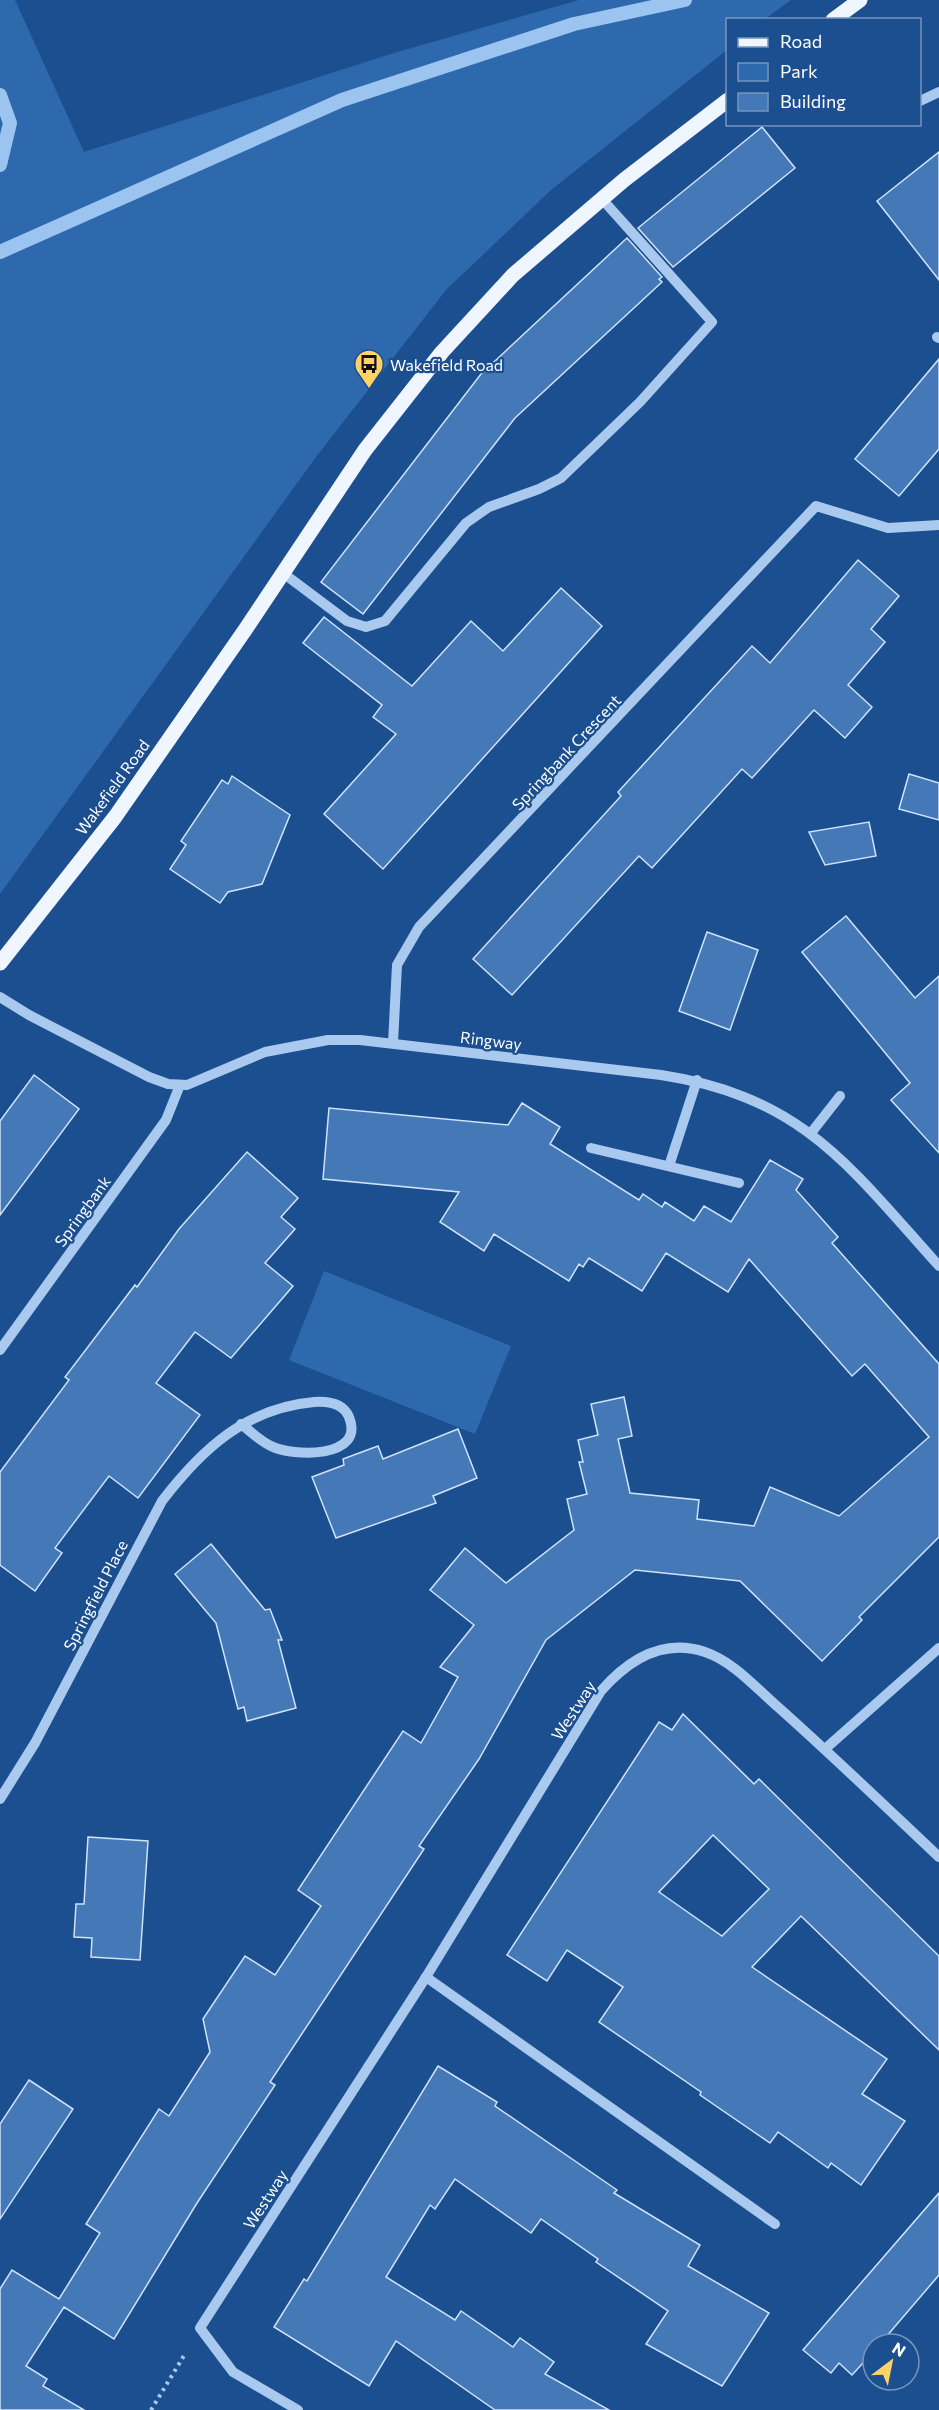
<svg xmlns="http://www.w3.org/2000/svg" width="939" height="2410" viewBox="0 0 939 2410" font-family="Commissioner,sans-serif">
	<rect width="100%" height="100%" fill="#1b4f8f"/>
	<g fill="#2e69ad">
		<path d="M0,0H15L84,152L394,53L579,0H791L765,19L728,20L727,50L551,190L446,290L316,457L0,894Z"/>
		<path d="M324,1271L511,1346L475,1434L289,1360Z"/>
	</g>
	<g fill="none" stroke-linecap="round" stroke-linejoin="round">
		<g stroke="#9cc4f0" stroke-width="14">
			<path d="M0,95L10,123L0,165"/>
			<path d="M0,252L342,100L574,24L685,0"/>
		</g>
	</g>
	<g fill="#4478b7" stroke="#cfe3fa" stroke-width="1.5" fill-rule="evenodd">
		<path d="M762,127L795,168L673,267L638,228Z"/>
		<path d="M939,152V280L877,201Z"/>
		<path d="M627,238L662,277L659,279L662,282L515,418L363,614L321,582L481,374Z"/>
		<path d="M939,359V449L899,496L855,459Z"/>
		<path d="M858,560L899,596L871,629L885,642L848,685L872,707L845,738L814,710L752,778L742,769L652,868L639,856L512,995L473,959L621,796L618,792L752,646L770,663Z"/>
		<path d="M561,588L602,626L383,869L324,814L396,734L373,717L382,705L303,643L324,617L412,686L471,621L503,651Z"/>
		<path d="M909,774L939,783V820L899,809Z"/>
		<path d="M232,776L290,815L262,884L228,892L220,903L170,869L186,845L181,841L222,780L228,784Z"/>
		<path d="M869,822L876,856L825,865L809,832Z"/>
		<path d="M846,916L915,998L939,976V1153L891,1100L910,1083L802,952Z"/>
		<path d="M707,932L758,950L730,1030L679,1011Z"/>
		<path d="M34,1075L79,1109L0,1215V1121Z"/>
		<path d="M522,1103L560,1127L550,1144L639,1200L643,1194L662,1207L665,1202L694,1221L704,1206L731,1222L770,1160L803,1179L796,1190L838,1237L832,1243L939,1364V1537L859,1617L862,1620L822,1661L740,1581L635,1570L546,1640L479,1759L419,1846L424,1849L270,2082L275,2085L197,2203L114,2339L64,2307L26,2366L47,2379L43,2386L84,2410H0V2289L12,2270L59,2299L100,2233L86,2224L159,2109L169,2116L210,2052L203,2019L245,1956L275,1975L321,1906L298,1890L403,1731L421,1743L458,1677L440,1667L474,1625L430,1590L465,1548L506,1583L574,1530L567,1499L587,1494L579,1462H583L578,1440L598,1435L591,1404L624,1397L632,1436L618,1439L630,1493L699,1500L697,1519L754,1526L770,1487L839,1516L929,1437L865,1364L852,1376L749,1259L728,1292L666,1253L642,1291L589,1258L583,1267L579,1264L569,1281L494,1234L484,1251L440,1222L459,1192L323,1179L329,1108L508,1125Z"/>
		<path d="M247,1152L298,1198L281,1217L295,1229L265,1263L293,1286L231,1358L195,1332L156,1383L200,1415L138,1498L109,1476L55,1548L62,1553L35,1591L0,1565V1472L69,1380L65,1377L135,1285L137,1287L179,1229Z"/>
		<path d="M458,1429L477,1478L433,1496L436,1503L336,1538L312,1477L344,1465L343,1459L378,1446L383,1459Z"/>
		<path d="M211,1544L265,1610L270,1609L282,1640H278L296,1708L247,1721L244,1707L238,1709L216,1623L175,1574Z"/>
		<path d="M683,1714L754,1784L759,1779L939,1956V2050L801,1916L752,1967L887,2059L862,2094L905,2121L861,2185L831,2163L828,2168L778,2132L770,2143L700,2095L701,2092L599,2022L623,1987L567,1950L547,1981L507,1955L659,1722L672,1730ZM713,1835L769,1889L722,1936L659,1892Z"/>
		<path d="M88,1837L148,1841L140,1960L91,1957L92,1938L74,1937L76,1904H84Z"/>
		<path d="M438,2066L497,2102L495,2106L617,2190L614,2193L700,2245L688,2266L769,2313L722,2386L646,2344L668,2311L596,2262L598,2259L541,2219L531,2233L455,2179L435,2209L430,2205L386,2277L455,2320L461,2311L513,2347L520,2338L554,2362L545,2374L609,2410H495L396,2341L369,2386L274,2327L304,2279L307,2281Z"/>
		<path d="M29,2080L73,2109L0,2219V2124Z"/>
		<path d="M939,2193V2275L880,2344H873V2352L852,2375L839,2363L831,2373L803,2350Z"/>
	</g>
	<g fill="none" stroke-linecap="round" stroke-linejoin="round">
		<path stroke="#a9c9ee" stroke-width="4" stroke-dasharray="3 4.5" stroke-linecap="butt" d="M151,2410L185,2354"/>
		<g stroke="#a9c9ee" stroke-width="10">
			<path d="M920,101L939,92"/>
			<path d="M937,337L939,338"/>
			<path d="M283,573L347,621L366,627L385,621L466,523L489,507L539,489L561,478L640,402L712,322L602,199"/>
			<path d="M0,997L29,1015L149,1077L168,1084L187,1085L265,1052L328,1040H360L661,1075C803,1097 849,1166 939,1266"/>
			<path d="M393,1043L397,965L419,927L816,506L888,528L939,525"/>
			<path d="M811,1133L840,1096"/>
			<path d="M591,1148L739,1183"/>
			<path d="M669,1166L697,1080"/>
			<path d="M0,1350L166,1120L180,1085"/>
			<path d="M825,1749L939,1648"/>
			<path d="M0,1799L35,1743L162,1501C202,1449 246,1408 314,1402C328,1401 343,1403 349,1417C366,1459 292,1457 271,1446C260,1441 250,1431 241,1424"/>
			<path d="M426,1977L775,2224"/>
			<path d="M298,2410L233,2372L200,2328L426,1977L601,1691C628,1660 663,1638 705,1652C734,1662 756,1688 778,1707C833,1756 886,1807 939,1857"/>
		</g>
		<g stroke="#f0f6ff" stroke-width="15">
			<path d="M833,20L860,0"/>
			<path d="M0,963L115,817L245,630L365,450L442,352L513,275L624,180L728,100"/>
		</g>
	</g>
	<defs>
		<g id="bus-pin" transform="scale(1.5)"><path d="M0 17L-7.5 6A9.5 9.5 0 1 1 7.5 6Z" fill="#ffd166" stroke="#1b4f8f"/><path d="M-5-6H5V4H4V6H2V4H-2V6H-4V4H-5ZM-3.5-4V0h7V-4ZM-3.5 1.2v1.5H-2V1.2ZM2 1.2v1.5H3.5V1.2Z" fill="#111"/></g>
	</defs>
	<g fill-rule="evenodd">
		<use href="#bus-pin" x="369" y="364"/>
	</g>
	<g text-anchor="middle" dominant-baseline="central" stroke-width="4.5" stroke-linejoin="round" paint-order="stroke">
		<g font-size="16" fill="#fff" stroke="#1b4f8f" text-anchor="start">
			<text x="390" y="364">Wakefield Road</text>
		</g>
		<g font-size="16" fill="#fff" stroke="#1b4f8f">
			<text transform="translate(566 752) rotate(-47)">Springbank Crescent</text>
			<text transform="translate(112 787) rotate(-54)">Wakefield Road</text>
			<text transform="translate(491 1040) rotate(7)">Ringway</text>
			<text transform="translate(82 1211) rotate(-54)">Springbank</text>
			<text transform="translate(95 1595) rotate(-63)">Springfield Place</text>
			<text transform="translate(573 1710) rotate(-57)">Westway</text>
			<text transform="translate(265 2199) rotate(-57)">Westway</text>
		</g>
	</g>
	<rect x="726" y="18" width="195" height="108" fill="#1b4f8f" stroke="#7695bc" stroke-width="1.5"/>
	<rect x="738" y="38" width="30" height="9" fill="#f0f6ff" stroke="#7695bc" stroke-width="1.5"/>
	<text x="780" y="48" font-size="18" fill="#ffffff">Road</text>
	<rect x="738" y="63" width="30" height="18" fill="#2e69ad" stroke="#7695bc" stroke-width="1.5"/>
	<text x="780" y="78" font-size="18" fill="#ffffff">Park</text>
	<rect x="738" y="93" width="30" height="18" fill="#4478b7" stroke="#7695bc" stroke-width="1.5"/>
	<text x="780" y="108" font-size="18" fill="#ffffff">Building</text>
	<g transform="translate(891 2362) rotate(32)"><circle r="28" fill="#1b4f8f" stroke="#7695bc" stroke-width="1.5"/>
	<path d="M0-4.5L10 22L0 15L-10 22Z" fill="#ffd166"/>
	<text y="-9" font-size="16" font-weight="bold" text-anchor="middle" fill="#ffffff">N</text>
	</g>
</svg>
